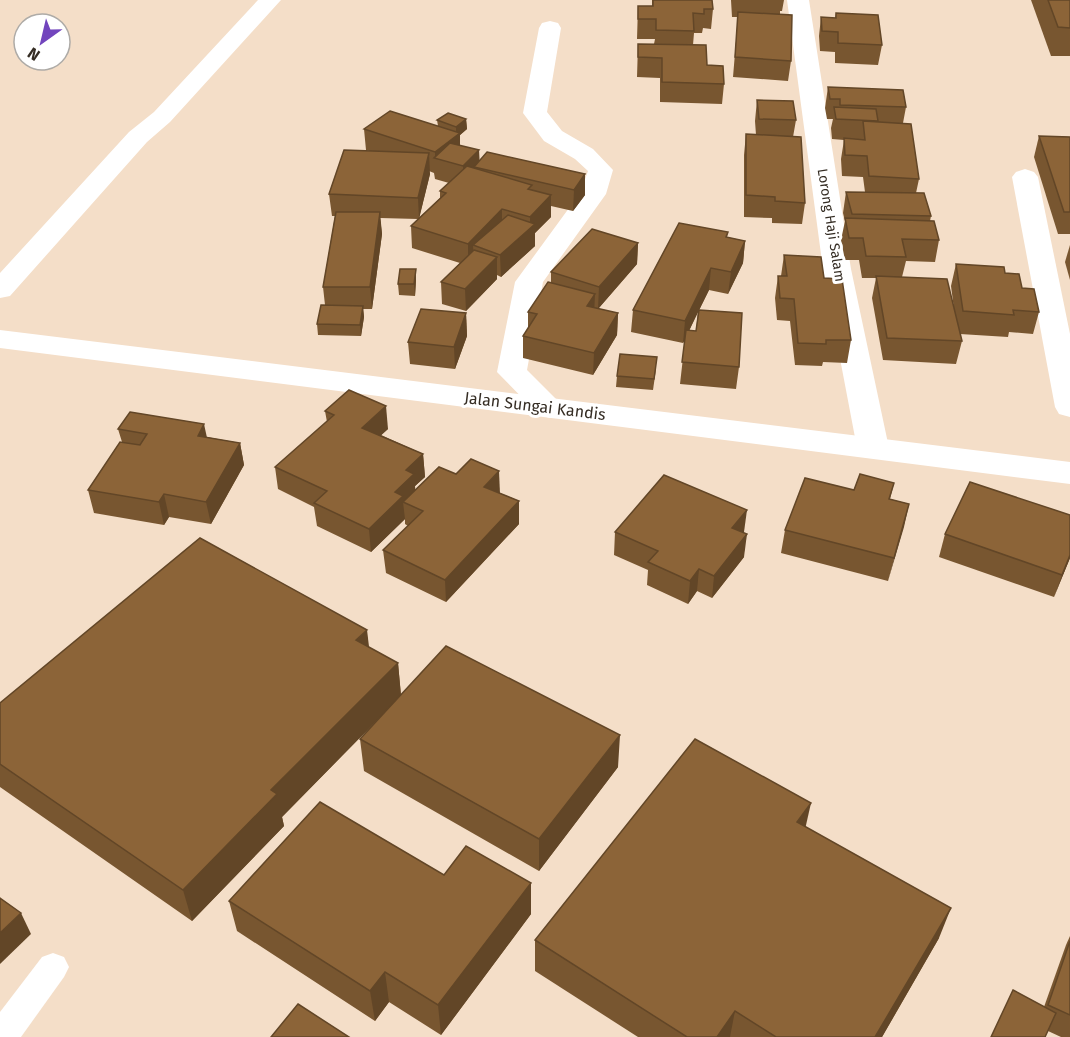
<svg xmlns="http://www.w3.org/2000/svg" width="1070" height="1037" viewBox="0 0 1070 1037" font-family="'Fira Sans',sans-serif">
	<rect width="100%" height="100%" fill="#f4dec8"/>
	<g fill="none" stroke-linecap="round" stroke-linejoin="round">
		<path fill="#fff" fill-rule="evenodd" d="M53,953L64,957L69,967L64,977L21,1037H0V1012L42,957Z"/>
		<g fill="#fff" fill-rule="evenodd">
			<path d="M258,0H281L170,122L147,142L10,296L0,298V273L129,132L154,112Z"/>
			<path d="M787,0H809L851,269L889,448L884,455L873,458L862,455L857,448L823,269Z"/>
			<path d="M550,21L558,23L561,28L547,112L562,131L593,149L613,170L606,194L543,282L527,370L565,408L561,415L550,418L539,415L497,372L515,282L580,193L588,171L575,159L544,141L523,113L539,28L542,23Z"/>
			<path d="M1025,169L1034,172L1038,177L1070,334V417L1059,414L1055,407L1012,177L1016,172Z"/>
		</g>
		<path fill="#fff" fill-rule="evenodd" d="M0,330L1070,462V484L0,348Z"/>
	</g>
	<g fill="#785630" fill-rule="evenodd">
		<path d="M652,0H712L713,9L711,29L703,28L702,33H694L693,45L707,65L724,84L722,104L660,102V78L637,77L638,44H654L655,39H637L638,6H652Z"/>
		<path d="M731,0H784L782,11H780V14L791,61L788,81L733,77L738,17H732Z"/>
		<path d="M1031,0H1070V56H1051Z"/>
		<path d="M836,13L882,45L878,65L835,63V52L820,51L819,36L821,17L835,18Z"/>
		<path d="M828,87L906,107L903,123L919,179L916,193L931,216L930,221L939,240L935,262L906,261L902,277L954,309L951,286L956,264L1005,273L1022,288L1039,312L1033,334L1009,332L1008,337L960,334L962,341L956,364L883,360L872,298L876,278H862L859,260H845L841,240L845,221L843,213L846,192H865L863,177L842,176L841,159L844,140L832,139L831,128L833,119H827L825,108Z"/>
		<path d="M757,100L796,120L793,137L805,203L802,224L772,223V218L744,217V155L746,134L756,135L755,121Z"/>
		<path d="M466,119L467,129L460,135V145L479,160L585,174V195L573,211L551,206V217L535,233V246L501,277L497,275V279L466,311L442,304L441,282L460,263L412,248L411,226L418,219L380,218L382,234L372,309H363L364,317L361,336L318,335L317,324L325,305L323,287L335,216H332L329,194L370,151L366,150L364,129L438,126L437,120ZM429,171L434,173L435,179L449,183L440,191V198L419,218L430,174Z"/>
		<path d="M1039,136L1070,137V234H1058L1034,157Z"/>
		<path d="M728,232L727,237L745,241L743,263L728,294L709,290L699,310L739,367L736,389L680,384L685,340L683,343L631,332L633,310ZM698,311L696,331H689Z"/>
		<path d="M638,243L637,264L598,309L618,313L617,335L593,375L523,358V336L528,329V312L551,283V272Z"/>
		<path d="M1070,245V280L1065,262Z"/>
		<path d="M784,255L824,278L851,340L847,363L823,362L822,366L795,365L790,321L777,320L775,298L778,276H781Z"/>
		<path d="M416,269V280L415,296L399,295L398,284Z"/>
		<path d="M466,313L467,336L455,369L410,364L408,342Z"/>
		<path d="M656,369L653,390L616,387L617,376Z"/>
		<path d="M325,411L388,429L381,435L423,454L425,477L415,486V490L500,493L519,501V524L446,602L386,573L383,550L408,526L405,524V519L371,552L317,526L314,507L278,489L275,467L327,422Z"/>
		<path d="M118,429L207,437L240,443L244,465L211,524L169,517L164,525L94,513L88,490L122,442Z"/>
		<path d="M894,483L890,499L909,504L888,581L781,553L785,530L854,490Z"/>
		<path d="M615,532L744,533V557L712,598L697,591L688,604L647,585L648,570L614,555Z"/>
		<path d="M945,534L1070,558L1054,597L939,557Z"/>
		<path d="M369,648L398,663L401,695L618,767L539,871L364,771L360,739L382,715L282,817L284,826L192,921L0,787V703Z"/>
		<path d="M805,827L939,938L882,1037H638L535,971V940Z"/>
		<path d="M444,875L531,883V914L441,1035L389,1002L375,1021L237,931L229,901Z"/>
		<path d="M1070,936V1037H1061L1048,1031L1044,1007L1066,945Z"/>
	</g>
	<g fill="#624627">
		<path d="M466,119L467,129L460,135V154L435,159V152L456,136V127Z"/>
		<path d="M479,150L480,168L474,167V177L464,187L463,166Z"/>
		<path d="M429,153L430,174L419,219L418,198Z"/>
		<path d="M585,174V195L573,211L574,190Z"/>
		<path d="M551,195V217L535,233V246L501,277L500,255L530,229V217Z"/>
		<path d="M502,209V231L473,245L474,260L468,265V244Z"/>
		<path d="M380,212L382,234L372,309L370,287Z"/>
		<path d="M745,241L743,263L728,294L731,272Z"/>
		<path d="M638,243L637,264L598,309L599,287Z"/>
		<path d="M497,257V279L466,311L465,289Z"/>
		<path d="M711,268L709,290L683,343L685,321Z"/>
		<path d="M416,269V280L415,296L414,284Z"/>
		<path d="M595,294L594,316L587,306Z"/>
		<path d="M363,306L364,317L361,336L360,325Z"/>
		<path d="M466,313L467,336L455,369L454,347Z"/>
		<path d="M618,313L617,335L593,375L594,353Z"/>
		<path d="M386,406L388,429L365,450L362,428Z"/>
		<path d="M204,424L209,447L198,436Z"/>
		<path d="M240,443L244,465L211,524L206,502Z"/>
		<path d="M423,454L425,477L415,486L416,497L403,502L405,519L371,552L369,529L395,492L406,470Z"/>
		<path d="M499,471L500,494L484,487Z"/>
		<path d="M164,494L169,517L164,525L159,502Z"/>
		<path d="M519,501V524L446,602L445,580Z"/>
		<path d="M909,504L904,527L888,581L894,558Z"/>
		<path d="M747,510L744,532L729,551L732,528Z"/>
		<path d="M747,534L744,557L712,598L714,576Z"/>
		<path d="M1070,555V558L1054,597L1062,575Z"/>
		<path d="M699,569L697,591L688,604L690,581Z"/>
		<path d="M367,630L371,663L356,640Z"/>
		<path d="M398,663L401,696L282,817L284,826L192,921L183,890L271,790Z"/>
		<path d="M620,735L618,767L539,871V839Z"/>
		<path d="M811,803L804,834L797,822Z"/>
		<path d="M531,883V914L441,1035L438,1005Z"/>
		<path d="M951,908L939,938L882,1037H875Z"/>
		<path d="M21,913L31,934L0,964V933Z"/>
		<path d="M385,972L389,1002L375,1021L370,991Z"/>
		<path d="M735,1011L730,1037H717Z"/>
	</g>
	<g fill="#8c6438" stroke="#624627" stroke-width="1.5">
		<path d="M653,0H712L713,9H704V14L693,13L694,31L656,30V19H638V6H653Z"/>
		<path d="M1048,0H1070V28L1058,27Z"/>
		<path d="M738,12L792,15L791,61L735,57Z"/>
		<path d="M836,13L878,15L882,45L838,43V32L822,31L821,17L836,18Z"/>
		<path d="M638,44L706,45L707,65L723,66L724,84L662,82V58L638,57Z"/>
		<path d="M828,87L903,90L906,107L840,105V99H830Z"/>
		<path d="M757,100L793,101L796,120L759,119Z"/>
		<path d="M834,107L876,109L878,121L836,119Z"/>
		<path d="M390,111L460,133L435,152L364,129Z"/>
		<path d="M448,113L466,119L456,127L437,120Z"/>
		<path d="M863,121L911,124L919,179L869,176L867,156L845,155L844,138L865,140Z"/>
		<path d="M746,134L801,137L805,203L775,201V197L746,195Z"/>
		<path d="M1039,136L1070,137V212H1064Z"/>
		<path d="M450,143L479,150L463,166L434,158Z"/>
		<path d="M344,150L429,153L418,198L329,194Z"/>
		<path d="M487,152L585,174L574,190L474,167Z"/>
		<path d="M467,166L532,185L528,189L551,195L530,217L502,209L468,244L411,226L446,193L440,191Z"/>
		<path d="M846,192L924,193L931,216L852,214Z"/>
		<path d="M336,212H380L370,287H323Z"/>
		<path d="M508,215L535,224L500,255L473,245Z"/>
		<path d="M845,218L934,221L939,240L902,239L906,257L866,256L863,238H849Z"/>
		<path d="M679,223L728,232L726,237L745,241L731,272L711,268L685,321L633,310Z"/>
		<path d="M592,229L638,243L599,287L551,272Z"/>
		<path d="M474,250L497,257L465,289L441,282Z"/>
		<path d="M784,255L821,257L824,278L842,279L851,340H826V344L798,343L794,299L780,298L778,276H787Z"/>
		<path d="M956,264L1004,267L1005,273L1019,274L1022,288L1034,289L1039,312L1013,310L1014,315L963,311Z"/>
		<path d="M400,269H416L414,284H398Z"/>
		<path d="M876,276L947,279L962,341L887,338Z"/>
		<path d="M548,282L595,294L587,306L618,313L594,353L523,336L537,314L528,312Z"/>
		<path d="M321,305L363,306L360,325L317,324Z"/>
		<path d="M421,309L466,313L454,347L408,342Z"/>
		<path d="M699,310L742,313L739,367L682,362L686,330L696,331Z"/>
		<path d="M620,354L657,357L654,379L617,376Z"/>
		<path d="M349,390L386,406L362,428L423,454L406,470L414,474L395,492L403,496L369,529L314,503L327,491L275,467L334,415L325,411Z"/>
		<path d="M130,412L204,424L198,436L240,443L206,502L164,494L159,502L88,490L120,442L140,445L147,434L118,429Z"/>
		<path d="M471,459L499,471L484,487L519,501L445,580L383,550L423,511L403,502L439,467L456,474Z"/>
		<path d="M860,474L894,483L889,499L909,504L894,558L785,530L805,478L854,490Z"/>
		<path d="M664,475L747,510L732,528L747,534L714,576L699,569L690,581L648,562L658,551L615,532Z"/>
		<path d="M970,482L1070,515V555L1062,575L945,534Z"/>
		<path d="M200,538L367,630L356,640L398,663L271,790L277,794L183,890L0,764V703Z"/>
		<path d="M446,646L620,735L539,839L360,739Z"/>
		<path d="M695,739L811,803L797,822L951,908L875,1037H776L735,1011L717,1037H687L535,940Z"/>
		<path d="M320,802L444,875L466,846L531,883L438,1005L385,972L370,991L229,901Z"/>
		<path d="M0,898L21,913L0,933Z"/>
		<path d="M1070,941V1015L1048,1005Z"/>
		<path d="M1013,990L1056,1013L1045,1037H991Z"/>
		<path d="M298,1004L349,1037H271Z"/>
	</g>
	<g text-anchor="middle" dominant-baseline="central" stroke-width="6" stroke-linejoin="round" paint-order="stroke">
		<g font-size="14" fill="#352d24" stroke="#fff">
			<text transform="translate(831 225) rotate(81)">Lorong Haji Salam</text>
		</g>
		<g font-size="16" fill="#352d24" stroke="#fff">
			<text transform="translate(535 406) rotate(7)">Jalan Sungai Kandis</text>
		</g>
	</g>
	<g transform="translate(42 42) rotate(214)"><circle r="28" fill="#ffffff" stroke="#aeaba7" stroke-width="1.5"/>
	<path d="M0-4.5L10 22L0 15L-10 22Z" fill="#7245bd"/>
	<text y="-9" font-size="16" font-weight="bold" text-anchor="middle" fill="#352d24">N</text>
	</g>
</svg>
